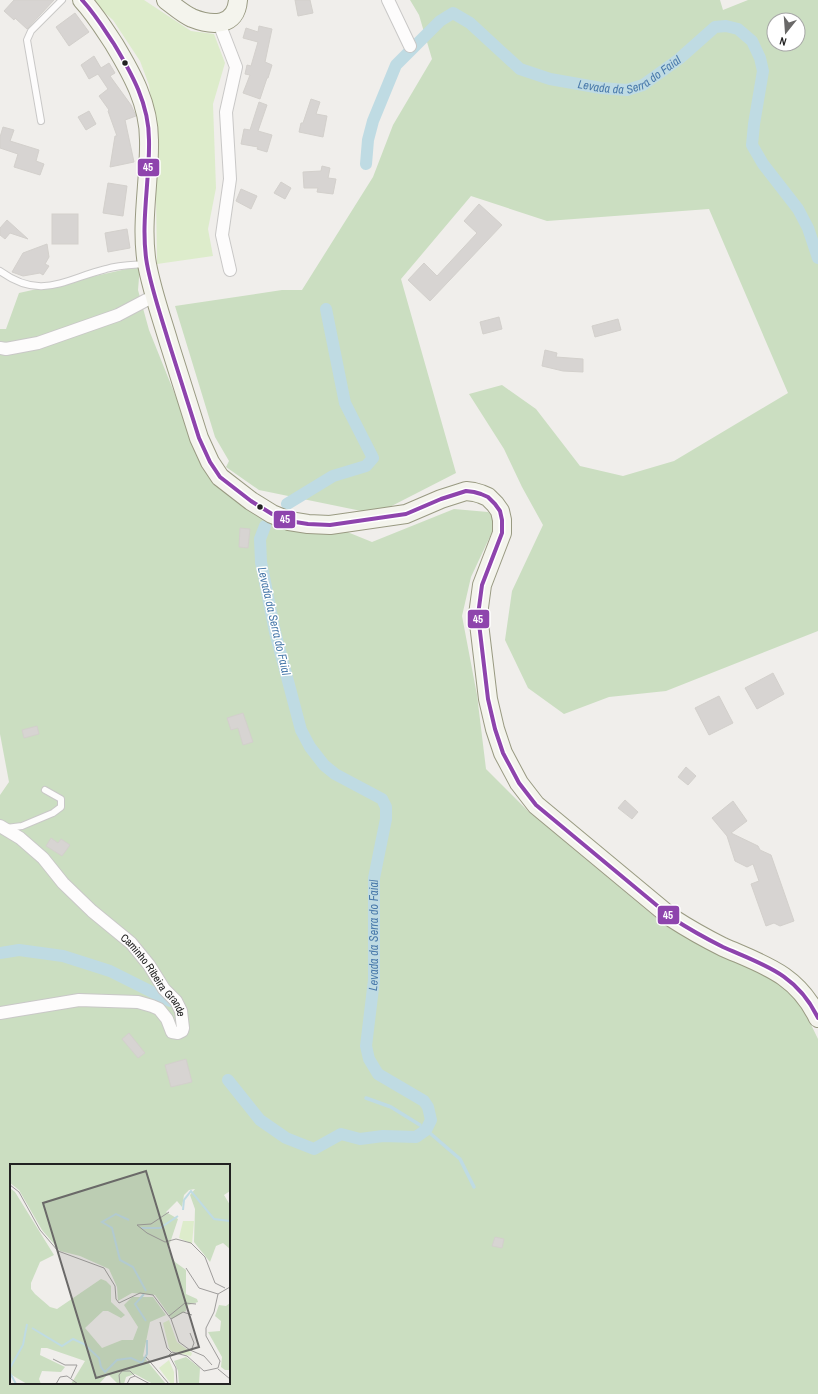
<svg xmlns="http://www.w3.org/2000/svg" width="818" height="1394" viewBox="0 0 818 1394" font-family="'Archivo Narrow',sans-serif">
	<rect width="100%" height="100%" fill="#f0eeeb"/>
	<path fill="#ddeccb" d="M90,0H144L191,31L214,34L225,63L213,104L216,188L208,229L213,256L157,264L155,127L149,85L140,61L113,20Z"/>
	<g fill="#cbdec1" fill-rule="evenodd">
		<path d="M410,0H720L723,10L748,0H818V631L666,691L609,697L564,714L528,688L505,640L512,591L543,525L522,487L504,449L469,394L502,385L536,409L580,466L623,476L674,461L788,393L709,209L547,221L471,196L401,279L456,473L376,514L259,490L226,467L229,461L215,437L175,306L282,290H302L373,177L393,125L432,59L419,15ZM774,20H798V44H774Z"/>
		<path d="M140,266L138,290L149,330L207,474L273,516L330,525L372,542L454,509L488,512L494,518L493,530L471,577L462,616L477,695L486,769L528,811L666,926L776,978L801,1004L818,1039V1394H0V795L9,782L0,734V329H6L19,293ZM11,1165H229V1383H11Z"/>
	</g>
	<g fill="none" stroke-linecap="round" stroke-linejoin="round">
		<g stroke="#bfdbe3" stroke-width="3.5">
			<path d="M366,1098L391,1107L420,1125"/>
			<path d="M431,1134L460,1159L474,1187"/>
		</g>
		<g stroke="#bfdbe3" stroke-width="12">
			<path id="s1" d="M366,164L368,140L373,121L396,65L440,21L453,13L470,23L520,69L550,79L601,88L627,90L643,85L679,59L715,27L726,26L738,29L752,41L760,58L763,71L754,124L752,145L763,164L798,209L808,228L818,258"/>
			<path d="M287,504L333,476L366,466L373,458L345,403L326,309"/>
			<path d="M0,953L19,950L63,956L110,971L170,1001"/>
			<path id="s2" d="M228,1080L260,1120L286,1138L314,1149L341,1134L360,1139L383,1136L416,1137L426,1130L431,1120L428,1107L424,1101L378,1074L369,1059L366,1046L374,980V878L386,819V807L382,799L335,774L324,765L310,747L301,730L275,632L261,562L260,539L265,526"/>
		</g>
	</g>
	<g fill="#d7d4d2" stroke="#d3d0cc">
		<path d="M14,0H54L27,29L15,18L14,20L4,11Z"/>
		<path d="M295,0H310L313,13L298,16Z"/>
		<path d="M75,13L89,32L69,46L56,27Z"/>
		<path d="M259,26L272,29L265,62L272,65L268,78H267L260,99L243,93L250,75L245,74L247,65L251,66L258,42L243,38L246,28L258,32Z"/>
		<path d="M94,56L101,68L109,63L115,73L110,76L131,105L136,116L125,120L134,162L110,167L115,136H117L108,111L109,110L99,96L108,89L98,74L89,79L81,65Z"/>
		<path d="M311,99L320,102L316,114L327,116L323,137L299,132L301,123H303Z"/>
		<path d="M259,102L267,105L258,131L272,135L267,152L257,149L258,147L241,144L244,129L250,130Z"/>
		<path d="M89,111L96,124L86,130L78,117Z"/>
		<path d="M3,127L14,130L10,141L39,150L36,161L44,164L40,175L14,167L18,154L0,148V137Z"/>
		<path d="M322,166L330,168L328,178L336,179L333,194L317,192L318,188H304L303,172L321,171Z"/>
		<path d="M281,182L291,188L285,199L274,193Z"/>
		<path d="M108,183L127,186L123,216L103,213Z"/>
		<path d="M241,189L257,196L251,209L236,201Z"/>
		<path d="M479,204L502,225L430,301L408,280L424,263L437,276L477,233L464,221Z"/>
		<rect x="52" y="214" width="26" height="30"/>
		<path d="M7,220L28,239L10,233L5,239L0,235V228Z"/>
		<path d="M127,229L130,248L108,252L105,233Z"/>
		<path d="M47,244L49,257L45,264L49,266L43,275L40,273L23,276L12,272L23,253Z"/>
		<path d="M499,317L502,329L483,334L480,322Z"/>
		<path d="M618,319L621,330L595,337L592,326Z"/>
		<path d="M545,350L557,353L556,357L583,359V372L563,371L542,366Z"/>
		<path d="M240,528L250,529L248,548L239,547Z"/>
		<path d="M773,673L784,694L757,709L745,688Z"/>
		<path d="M719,696L733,723L709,735L695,708Z"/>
		<path d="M243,713L253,742L243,745L238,728L231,730L227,718Z"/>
		<path d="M37,726L39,734L24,738L22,730Z"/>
		<path d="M686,767L696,776L688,785L678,777Z"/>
		<path d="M625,800L638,812L632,819L618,808Z"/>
		<path d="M733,801L747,821L731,833L758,846L760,850L771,855L794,921L780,926L774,923L766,926L751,884L759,881L753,864L747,867L735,861L727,836L712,818Z"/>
		<path d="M51,838L58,843L61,839L70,845L62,856L46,846Z"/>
		<path d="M129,1033L145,1053L138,1058L122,1039Z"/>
		<path d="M186,1059L192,1082L171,1087L165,1065Z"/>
		<path d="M495,1237L504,1239L502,1248L492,1246Z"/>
	</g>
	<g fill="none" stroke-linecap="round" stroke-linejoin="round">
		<g stroke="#c9c8c7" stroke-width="8">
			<g id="service">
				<path d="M41,121L27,40L31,31L62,0"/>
				<path d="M0,271C41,301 65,279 106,269C119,265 133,265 146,264"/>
				<path d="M6,828L22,826L53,813L61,807V799L45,790"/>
			</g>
		</g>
		<g stroke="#c9c8c7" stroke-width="14">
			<g id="minor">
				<path d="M388,0L410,46"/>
				<path d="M219,23L236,67L226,112L230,179L222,235L230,270"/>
				<path d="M0,348L6,349L38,343L118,315L154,296"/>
				<path id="s3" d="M0,826L20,838L43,858L63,883L92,911L131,943L149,965L164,989L176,1001L181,1011L183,1028L182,1031L178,1033L172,1032L167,1019L159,1009L152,1006L138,1002L79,1000L0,1013"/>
			</g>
		</g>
		<g stroke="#999a82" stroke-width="20">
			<g id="secondary">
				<path d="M82,0C95,14 104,29 114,44C132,74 149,104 149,140C150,179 140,225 147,264C152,291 161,316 169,343C179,374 189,406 199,438L210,462L220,477L251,501L272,514L289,521L308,524L330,525L406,514L441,499L466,491L474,492L481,494L488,497L495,504L500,511L502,520V533L482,585L478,615L488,699L495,729L503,753L519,783L536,805L672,918C689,929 705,938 723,947C764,965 797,974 818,1018"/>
				<path d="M166,0C174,6 183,14 192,18C212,26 236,27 238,0"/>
			</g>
		</g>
		<use href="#service" stroke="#fdfcfc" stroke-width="6"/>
		<use href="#minor" stroke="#fdfcfc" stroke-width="12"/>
		<use href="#secondary" stroke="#f4f4ed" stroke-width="18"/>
		<g stroke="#fff" stroke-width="7">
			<path id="bus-1" d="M82,0C95,14 104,29 114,44C132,74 149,104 149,140C150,179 140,225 147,264C152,291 161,316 169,343C179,374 189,406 199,438L210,462L220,477L251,501L272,514L289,521L308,524L330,525L406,514L441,499L466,491L474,492L481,494L488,497L495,504L500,511L502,520V533L482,585L478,615L488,699L495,729L503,753L519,783L536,805L672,918C689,929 705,938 723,947C764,965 797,974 818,1018"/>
		</g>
		<use href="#bus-1" stroke="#8e44ad" stroke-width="4"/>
	</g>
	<g fill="#222" stroke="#fff" stroke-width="1.5">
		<circle cx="125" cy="63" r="3.5"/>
		<circle cx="260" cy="507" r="3.5"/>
	</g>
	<g text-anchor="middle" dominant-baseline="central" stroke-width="3" stroke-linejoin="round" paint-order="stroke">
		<g font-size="11" fill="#222" stroke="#fff">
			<text stroke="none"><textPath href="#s3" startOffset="216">Caminho Ribeira Grande</textPath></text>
		</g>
		<g font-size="12" font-style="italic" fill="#4a7aab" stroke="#fff">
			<text stroke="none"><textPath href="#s1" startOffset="385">Levada da Serra do Faial</textPath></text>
			<text transform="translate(274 621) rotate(77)">Levada da Serra do Faial</text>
			<text stroke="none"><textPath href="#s2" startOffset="459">Levada da Serra do Faial</textPath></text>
		</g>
	</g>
	<g transform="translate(10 1164)">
		<rect width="220" height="220" fill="#f0eeeb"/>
		<path d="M173,57H184L182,80L169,74ZM159,156L167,178L182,189L181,192L161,187L159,184L153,159ZM159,196L164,208V220H161L149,204Z" fill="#ddeccb"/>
		<path d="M0,0H220V27L214,31L220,41V85L213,79L206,82L200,98L184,78L185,45L180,31L185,25L179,26L174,31L172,43L167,37L156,48L168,55L158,85L165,98L176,106V130L187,135L188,138L176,142V147L162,155L145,131L122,129L108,137L107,123L99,105L70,92L50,87L32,66L9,26L0,19ZM0,24L5,28L44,91L30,98L21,119V125L25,130L40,143L47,145L91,115L96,117L101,122V138L115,151L111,154L98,147H93L75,164L92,184L112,176H123L128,163L114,141L122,133H143L156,151L140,158L133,192L156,220H143L125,210L116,213L114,220H108L98,210L89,220H61L75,197L37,184H31L30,191L55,203L51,208L32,207L29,215L31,220H17L0,210ZM220,139V206H215L211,203L212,193L198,168L210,167L211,157L205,152L209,141L216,142ZM176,193L190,204L189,220H169L168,207L164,197Z" fill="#cbdec1"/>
		<path fill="none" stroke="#bfdbe3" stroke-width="2" d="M173,46L174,36L181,27L204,55L220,57M119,56L106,50L92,58L102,64L110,96L123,103L136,127M131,64H150L168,52M134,130L125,140L136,157M22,164L52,182L63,175L74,180L89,194L91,203L95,208L107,196L121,194L132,199L137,190V176M0,204L13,181L17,160M0,209L6,220"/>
		<path fill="none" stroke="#9e9c9b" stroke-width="1" d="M0,21L9,28L30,66L48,87L94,104L105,122L106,135L109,139L130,129L143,131L161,155L169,178L180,186L194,192L202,201M159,48L141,60L127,61L137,69L155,78L166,75L181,79L195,93L205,119L215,124M176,104L189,124L208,130M159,152L175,139L186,140M161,155L173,148L182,151M150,158L157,184L161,188M180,169L184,179L181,187M136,193L159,220M43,195L55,201H67L61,214M208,205L220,215M46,220L50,213L57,212L68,220M110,220L109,211L112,207H120L125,212M117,220L120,214L125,212L140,220M167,220L166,204L159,191L162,188L177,192L194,207L208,204L210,197L196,172V164L204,148L208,130L220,123"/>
		<path fill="#6a6968" fill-opacity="0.15" stroke="#6a6968" stroke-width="2" d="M136,7L189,183L86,214L33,39Z"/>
		<rect width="220" height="220" fill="none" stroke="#222" stroke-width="2"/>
	</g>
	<g stroke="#fff" stroke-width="1.5">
		<rect x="137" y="158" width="23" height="19" rx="4" fill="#8e44ad"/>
		<rect x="273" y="510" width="23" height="19" rx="4" fill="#8e44ad"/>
		<rect x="467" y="609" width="23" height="20" rx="4" fill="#8e44ad"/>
		<rect x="657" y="905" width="23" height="20" rx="4" fill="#8e44ad"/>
	</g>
	<g font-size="11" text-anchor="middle" font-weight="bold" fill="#fff">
		<text x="148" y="171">45</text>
		<text x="285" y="523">45</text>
		<text x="478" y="623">45</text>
		<text x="668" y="919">45</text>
	</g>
	<g transform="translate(786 32) rotate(197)"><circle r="19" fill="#ffffff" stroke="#a7a7a7"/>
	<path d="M0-3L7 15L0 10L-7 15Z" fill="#6a6968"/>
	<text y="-6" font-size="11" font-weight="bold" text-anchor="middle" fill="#222222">N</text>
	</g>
</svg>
